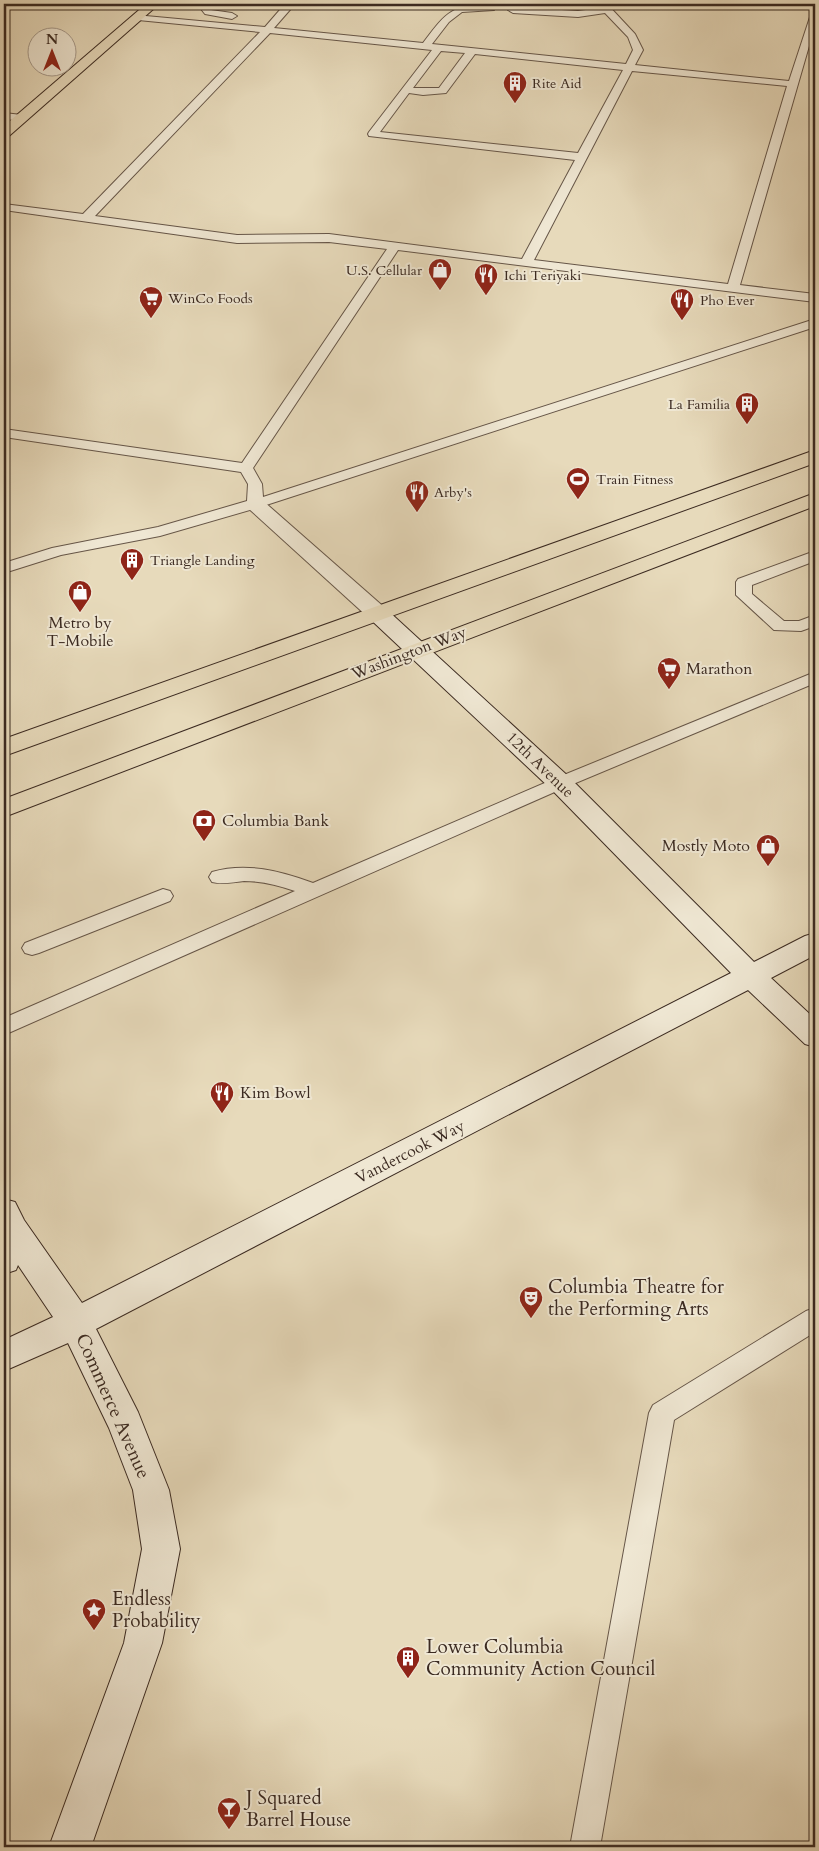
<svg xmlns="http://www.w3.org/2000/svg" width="819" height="1851" viewBox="0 0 819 1851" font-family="Cardo,serif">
	<rect width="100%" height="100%" fill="#e7dabb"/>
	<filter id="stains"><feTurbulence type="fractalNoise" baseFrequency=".004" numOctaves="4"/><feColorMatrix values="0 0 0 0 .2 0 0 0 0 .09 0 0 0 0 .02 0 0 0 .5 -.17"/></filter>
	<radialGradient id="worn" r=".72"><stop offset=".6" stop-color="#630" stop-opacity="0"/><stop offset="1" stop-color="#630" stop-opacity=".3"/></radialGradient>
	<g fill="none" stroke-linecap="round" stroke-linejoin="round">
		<g stroke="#665648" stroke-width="2">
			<g id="lane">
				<path d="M206,4H215L211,10L232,13L237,16L232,19L205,14L201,9Z"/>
				<path d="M285,4H295L274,28L423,43C445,14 452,3 491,5L494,6V10L462,12L449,22L432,44L626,64L633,50L628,37L605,13L578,17L513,13L508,10L513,7L578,11L601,8L598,4H607L635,34L643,50L635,65L789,81L810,17L815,14V29L811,41H815V47L809,46L740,285L815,294V302L398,250L253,468L262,484L263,497L815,319V327L260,507L160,536L61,555L4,573V563L52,548L158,527L247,501L248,484L241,472L4,437V429L242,463L387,249L329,242L237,243L4,210V204L83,214L260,32L138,20L133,17L135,15L265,27ZM270,33L432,50L369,132L368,134L369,136L575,160L522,259L329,234L237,235L95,216ZM441,51L465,53L439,88H413ZM475,54L623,70L578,153L380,132L409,93L423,95L446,93ZM632,71L787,86L728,284L534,260Z"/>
				<path d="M4,113L22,115L27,118L22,121L4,119Z"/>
				<path d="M815,551V561L752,585V594L784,621H799L815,615V626L801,631L774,630L736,595V582L738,579Z"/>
				<path d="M815,672V683L566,787L4,1035V1018L295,891C278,885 262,881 244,881C233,882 223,885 212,882L209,877L212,872C246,862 281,871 313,883L554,779Z"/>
				<path d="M163,889L170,891L173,896L170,901L39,953L32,955L25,953L22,948L25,943Z"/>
				<path d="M815,1308V1332L674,1420L600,1847H570L649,1413L653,1405L806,1311Z"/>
			</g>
		</g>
		<g stroke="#665648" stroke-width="2">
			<path id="street" d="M255,498L262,500L385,608L388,613L385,618L377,620L369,618L248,508L245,504L248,500Z"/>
		</g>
		<g stroke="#3b2a21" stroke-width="2">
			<path id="secondary" d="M377,606L385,608L569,777L754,962L805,936L815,933V955L771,978L815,1019V1047L805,1044L748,990L96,1329L138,1412L169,1490L180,1549L162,1643L91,1847H49L124,1643L142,1549L133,1490L109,1428L68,1343L4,1371V1340L53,1317L18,1265L16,1270L4,1274V1199L15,1202L24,1220L82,1303L731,973L551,789L369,618L366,613L369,608Z"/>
		</g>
		<g stroke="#3b2a21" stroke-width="2">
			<g id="primary">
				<path d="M146,4H159L9,136L4,137V126Z"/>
				<path d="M815,450V463L4,756V739Z"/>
				<path d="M815,493V506L4,817V799Z"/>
			</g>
		</g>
		<use href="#lane" fill="#efe7d3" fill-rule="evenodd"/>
		<use href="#street" fill="#efe7d3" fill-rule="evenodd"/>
		<use href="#secondary" fill="#efe7d3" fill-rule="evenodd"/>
		<use href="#primary" fill="#e7dabb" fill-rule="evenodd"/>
	</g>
	<defs>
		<g id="building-pin" transform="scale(1.25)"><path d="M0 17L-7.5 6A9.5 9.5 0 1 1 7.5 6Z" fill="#8f2418" stroke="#efe7d3"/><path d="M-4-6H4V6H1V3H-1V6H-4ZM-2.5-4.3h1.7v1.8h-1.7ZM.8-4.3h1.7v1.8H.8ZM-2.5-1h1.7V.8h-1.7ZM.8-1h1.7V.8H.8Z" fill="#fff"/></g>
		<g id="shop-pin" transform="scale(1.25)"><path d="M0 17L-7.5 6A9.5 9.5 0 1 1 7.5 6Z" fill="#8f2418" stroke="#efe7d3"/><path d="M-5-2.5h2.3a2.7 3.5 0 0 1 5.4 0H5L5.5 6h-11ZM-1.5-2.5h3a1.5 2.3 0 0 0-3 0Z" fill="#fff"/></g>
		<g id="restaurant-pin" transform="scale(1.25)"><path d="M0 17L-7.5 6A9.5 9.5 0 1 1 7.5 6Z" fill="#8f2418" stroke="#efe7d3"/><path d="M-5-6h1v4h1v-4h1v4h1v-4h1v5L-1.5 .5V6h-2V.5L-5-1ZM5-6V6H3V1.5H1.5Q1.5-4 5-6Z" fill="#fff"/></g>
		<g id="supermarket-pin" transform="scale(1.25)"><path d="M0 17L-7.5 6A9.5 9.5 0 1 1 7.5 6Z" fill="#8f2418" stroke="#efe7d3"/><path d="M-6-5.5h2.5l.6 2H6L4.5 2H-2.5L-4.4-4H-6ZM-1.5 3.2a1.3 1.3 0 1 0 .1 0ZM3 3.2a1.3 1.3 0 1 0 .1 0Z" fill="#fff"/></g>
		<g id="stadium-pin" transform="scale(1.25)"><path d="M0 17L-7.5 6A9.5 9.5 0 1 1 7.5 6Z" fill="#8f2418" stroke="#efe7d3"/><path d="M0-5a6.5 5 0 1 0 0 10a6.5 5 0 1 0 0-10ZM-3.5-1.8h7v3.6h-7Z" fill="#fff"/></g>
		<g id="bank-pin" transform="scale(1.25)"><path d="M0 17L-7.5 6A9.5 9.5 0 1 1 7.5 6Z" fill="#8f2418" stroke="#efe7d3"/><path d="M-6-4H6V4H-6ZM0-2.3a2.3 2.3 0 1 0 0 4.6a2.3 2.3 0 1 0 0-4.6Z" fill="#fff"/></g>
		<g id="theatre-pin" transform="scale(1.25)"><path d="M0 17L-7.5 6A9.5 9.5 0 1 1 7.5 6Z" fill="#8f2418" stroke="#efe7d3"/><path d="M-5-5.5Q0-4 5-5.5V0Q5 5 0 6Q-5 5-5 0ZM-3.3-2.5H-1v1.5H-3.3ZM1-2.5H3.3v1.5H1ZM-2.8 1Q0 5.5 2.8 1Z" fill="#fff"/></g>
		<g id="sight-pin" transform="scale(1.25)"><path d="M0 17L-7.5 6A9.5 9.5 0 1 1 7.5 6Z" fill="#8f2418" stroke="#efe7d3"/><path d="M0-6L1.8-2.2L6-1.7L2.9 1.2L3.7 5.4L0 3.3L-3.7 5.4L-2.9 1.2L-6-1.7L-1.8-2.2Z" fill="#fff"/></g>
		<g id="bar-pin" transform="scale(1.25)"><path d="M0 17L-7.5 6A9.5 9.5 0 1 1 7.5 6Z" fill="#8f2418" stroke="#efe7d3"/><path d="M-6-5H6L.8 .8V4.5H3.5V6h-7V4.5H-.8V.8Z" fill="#fff"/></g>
	</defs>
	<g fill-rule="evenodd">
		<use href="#building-pin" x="515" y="83"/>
		<use href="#shop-pin" x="440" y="270"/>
		<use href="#restaurant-pin" x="486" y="275"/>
		<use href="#supermarket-pin" x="151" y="298"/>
		<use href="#restaurant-pin" x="682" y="300"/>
		<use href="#building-pin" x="747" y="404"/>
		<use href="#stadium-pin" x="578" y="479"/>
		<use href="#restaurant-pin" x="417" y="492"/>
		<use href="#building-pin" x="132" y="560"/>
		<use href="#shop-pin" x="80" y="592"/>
		<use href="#supermarket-pin" x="669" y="669"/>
		<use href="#bank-pin" x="204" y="821"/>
		<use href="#shop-pin" x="768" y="846"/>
		<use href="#restaurant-pin" x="222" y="1093"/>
		<use href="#theatre-pin" x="531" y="1298"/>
		<use href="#sight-pin" x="94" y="1610"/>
		<use href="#building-pin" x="408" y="1658"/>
		<use href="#bar-pin" x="229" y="1809"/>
	</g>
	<g text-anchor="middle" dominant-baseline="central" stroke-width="4" stroke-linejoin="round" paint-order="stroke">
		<g font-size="14" fill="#3b2a21" stroke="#efe7d3" text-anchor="start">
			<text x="532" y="83">Rite Aid</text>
			<text x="422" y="270" text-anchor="end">U.S. Cellular</text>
			<text x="504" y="275">Ichi Teriyaki</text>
			<text x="168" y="298">WinCo Foods</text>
			<text x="700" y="300">Pho Ever</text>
			<text x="730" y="404" text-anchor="end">La Familia</text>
			<text x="596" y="479">Train Fitness</text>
			<text x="434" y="492">Arby's</text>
			<text x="150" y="560">Triangle Landing</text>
		</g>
		<g font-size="16" fill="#3b2a21" stroke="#efe7d3" text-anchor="start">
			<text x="80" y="623" text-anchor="middle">Metro by<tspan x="80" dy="18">T-Mobile</tspan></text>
			<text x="686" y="669">Marathon</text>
			<text x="222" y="821">Columbia Bank</text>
			<text x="750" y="846" text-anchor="end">Mostly Moto</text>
			<text x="240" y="1093">Kim Bowl</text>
		</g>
		<g font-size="16" fill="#3b2a21" stroke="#efe7d3">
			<text transform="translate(409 653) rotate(-21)">Washington Way</text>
			<text transform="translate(540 765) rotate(44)">12th Avenue</text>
			<text transform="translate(410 1152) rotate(-27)">Vandercook Way</text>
		</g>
		<g font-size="19" fill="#3b2a21" stroke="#efe7d3" text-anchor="start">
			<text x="548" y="1287">Columbia Theatre for<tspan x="548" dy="22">the Performing Arts</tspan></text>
			<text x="112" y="1599">Endless<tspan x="112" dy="22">Probability</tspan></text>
			<text x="426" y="1647">Lower Columbia<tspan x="426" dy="22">Community Action Council</tspan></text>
			<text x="246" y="1798">J Squared<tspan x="246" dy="22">Barrel House</tspan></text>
		</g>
		<g font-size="19" fill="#3b2a21" stroke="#efe7d3">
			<text transform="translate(113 1406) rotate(66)">Commerce Avenue</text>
		</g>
	</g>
	<rect width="819" height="1851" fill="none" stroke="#e7dabb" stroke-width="20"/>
	<rect x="5" y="5" width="809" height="1841" fill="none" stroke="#3b2a21" stroke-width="2.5"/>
	<rect x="10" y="10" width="799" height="1831" fill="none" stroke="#3b2a21"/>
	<g transform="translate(52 52)"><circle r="24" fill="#efe7d3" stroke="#a79b8c"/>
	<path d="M0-4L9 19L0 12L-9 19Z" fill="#8f2418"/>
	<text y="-8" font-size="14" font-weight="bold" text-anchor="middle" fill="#3b2a21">N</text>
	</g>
	<rect width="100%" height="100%" filter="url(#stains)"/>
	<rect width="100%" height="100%" fill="url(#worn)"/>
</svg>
